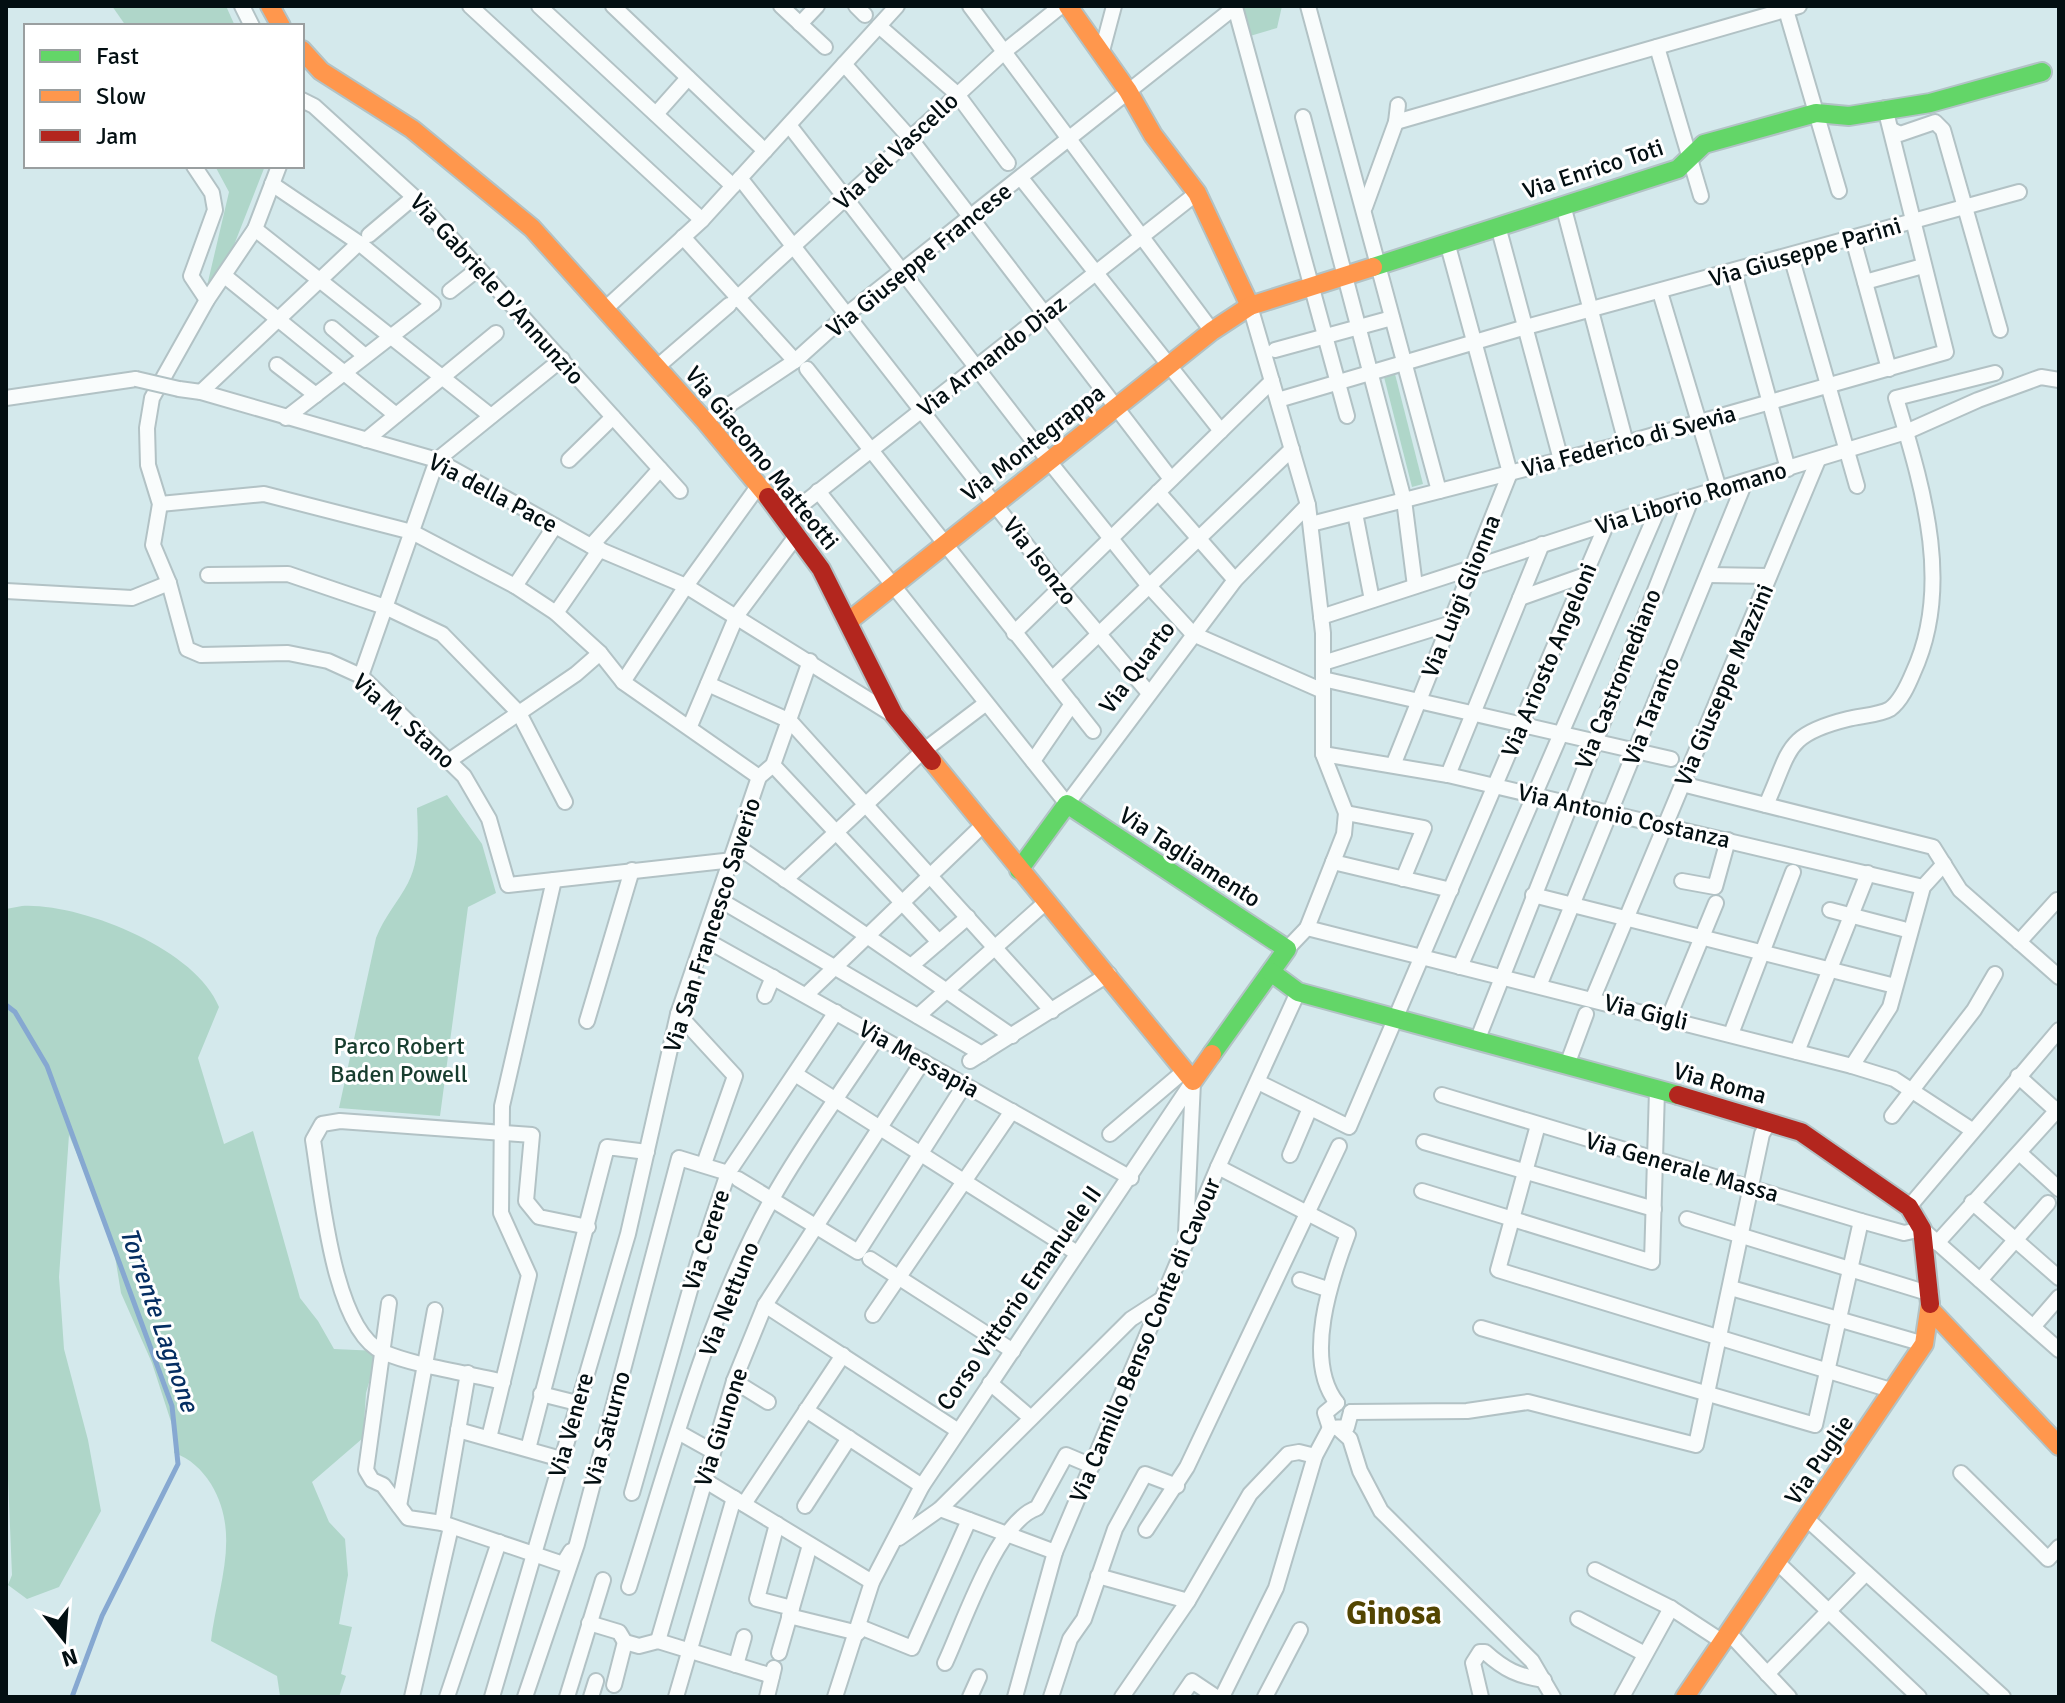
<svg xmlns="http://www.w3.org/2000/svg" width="2065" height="1703" viewBox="0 0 2065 1703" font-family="Signika,sans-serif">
	<rect width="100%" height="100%" fill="#d4e9ec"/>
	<g fill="#afd6c9">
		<path d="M112,6H226L235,26H126Z"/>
		<path d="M1240,6H1282L1277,28L1250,36Z"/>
		<path d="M215,166H265L223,273L207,286L229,192Z"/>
		<path d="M1395,374L1423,484L1412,487L1384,377Z"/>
		<path d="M447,795L482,844L496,893L468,907L440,1116L339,1108L376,938C384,917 398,902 408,883C420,859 418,833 417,808Z"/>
		<path d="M22,906C81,903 196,949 219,1007L198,1058L224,1144L253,1131L300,1298L318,1321L334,1349L378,1351L366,1393L363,1438L312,1482L329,1522L345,1539L348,1575L339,1624L352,1627L341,1674L346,1676L339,1697L280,1696L277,1676L211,1641C217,1588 242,1535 211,1484C202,1470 190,1458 174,1453L175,1434L152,1363L121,1293L112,1238L69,1135L59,1277L64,1349L88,1440L101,1511L59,1587L27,1599L8,1585L12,1575L6,1430V909Z"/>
	</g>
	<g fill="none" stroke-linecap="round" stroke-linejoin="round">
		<path stroke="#86a8d1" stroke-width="5" d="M6,1005L15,1012L47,1066L172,1406L178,1464L102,1616L72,1697"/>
		<g stroke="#b2c2c5" stroke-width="18">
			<g id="street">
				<path d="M242,6L252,26"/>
				<path d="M470,6L702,220"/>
				<path d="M539,6L733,186"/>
				<path d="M613,6L765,151"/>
				<path d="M781,6L825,47"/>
				<path d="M856,6L865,15"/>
				<path d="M970,6L1212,331"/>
				<path d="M1308,6L1439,491"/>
				<path d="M1786,10L1839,191"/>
				<path d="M800,24L817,6"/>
				<path d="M879,26L957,94L1008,163"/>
				<path d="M1657,47L1701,196"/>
				<path d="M1102,51L1114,6"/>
				<path d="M844,64L910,138L1171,479"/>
				<path d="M302,100L314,106L414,197L680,491"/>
				<path d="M656,114L688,78"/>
				<path d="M1303,117L1404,500L1415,586"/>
				<path d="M1396,122L1799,6"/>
				<path d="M789,125L1048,460L1149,586L1193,634L1323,691"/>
				<path d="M1892,130L1900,134L1935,122L1943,130L2000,330"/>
				<path d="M194,166L212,193L215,210L191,276L207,300"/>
				<path d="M279,166L255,229L207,300L152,398L147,428L148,465L160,504L153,545L169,583L187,649L201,655L288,653L328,661L361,676L464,776L489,819L508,885L733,860"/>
				<path d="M740,178L1060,588L1148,692"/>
				<path d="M1021,178L1221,431"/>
				<path d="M272,184L359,243L433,304L286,418"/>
				<path d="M1563,205L1626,443"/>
				<path d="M1365,207L1396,122L1398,105"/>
				<path d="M1498,226L1561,460"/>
				<path d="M255,229L491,416"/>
				<path d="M369,235L414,197"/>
				<path d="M683,237L795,361"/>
				<path d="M1853,239L1889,369"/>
				<path d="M1791,256L1857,486"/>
				<path d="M1734,272L1788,469"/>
				<path d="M226,277L396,415"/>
				<path d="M1865,282L1923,266"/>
				<path d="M450,291L478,269"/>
				<path d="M1660,292L1719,489"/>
				<path d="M735,300L1005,51L1061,6"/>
				<path d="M1250,306L1308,505L1323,633V754L1346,813L1344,834L1307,928L1287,949"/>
				<path d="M605,309L702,220L897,6"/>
				<path d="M332,328L365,356"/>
				<path d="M1275,350L1392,318"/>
				<path d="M277,365L316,395"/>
				<path d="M657,367L729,305"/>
				<path d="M807,369L1093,731"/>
				<path d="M179,389L201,392L437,460L591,546L686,586L890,713"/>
				<path d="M201,392L359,243"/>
				<path d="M6,398L136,379"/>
				<path d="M1278,400L1526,327L2019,192"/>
				<path d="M705,421L795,361L846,315L1235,7L1347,416"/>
				<path d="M366,440L496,333"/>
				<path d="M569,460L613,417"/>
				<path d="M818,491L1067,804L1235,580L1308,505"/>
				<path d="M1158,492L1235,580"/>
				<path d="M160,504L264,494L412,532L515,586L556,613L600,653L623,682L759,777"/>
				<path d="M1355,513L1372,600"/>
				<path d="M785,518L1197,193"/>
				<path d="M1311,524L1626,443L1946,352L1885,108"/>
				<path d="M591,546L660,469"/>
				<path d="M208,575L288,574L385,607L442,634L519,713L565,802"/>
				<path d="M1708,575L1769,576"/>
				<path d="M515,586L555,526"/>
				<path d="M6,591L132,598L169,583"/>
				<path d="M1520,598L1585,575"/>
				<path d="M556,613L600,549"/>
				<path d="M1321,617L1659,507L1906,432L1978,400L2041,377L2059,380"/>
				<path d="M1014,633L1272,381"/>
				<path d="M1323,663L1452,623"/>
				<path d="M361,676L437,460L562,359"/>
				<path d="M1052,679L1292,449"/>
				<path d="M1323,679L1671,759"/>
				<path d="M623,682L686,586L759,485"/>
				<path d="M708,684L790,721L1052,1011"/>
				<path d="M690,726L737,615L797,535"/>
				<path d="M1323,754L1448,775L1923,887"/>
				<path d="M450,760L576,674L600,653"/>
				<path d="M1033,761L1072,704"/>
				<path d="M1394,763L1510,473L1447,242"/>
				<path d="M773,765L939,942"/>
				<path d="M1448,775L1542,544"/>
				<path d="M1682,784L1933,847L1960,890L2059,977"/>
				<path d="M1766,805C1791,751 1783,735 1848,719C1860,716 1880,715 1890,709C1901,701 1908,685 1913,673C1954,585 1922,486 1896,398L1995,373"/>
				<path d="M1346,813L1424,828L1403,879"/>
				<path d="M738,847L1012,1036"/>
				<path d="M1333,862L1451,890"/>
				<path d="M785,880L923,751L985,704"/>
				<path d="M1682,881L1715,887L1728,840"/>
				<path d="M1533,895L1895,986"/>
				<path d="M720,900L982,1054"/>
				<path d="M1830,910L1903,929"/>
				<path d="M1307,928L1852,1066L1894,1079L1972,1130"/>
				<path d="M706,940L1131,1178"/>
				<path d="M2019,942L2057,900"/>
				<path d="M911,966L968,917"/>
				<path d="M1460,967L1659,507"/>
				<path d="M1539,986L1745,482"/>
				<path d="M806,995L983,825"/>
				<path d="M765,996L773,977"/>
				<path d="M1593,998L1818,460"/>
				<path d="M678,1014L735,1076L704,1164"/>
				<path d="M918,1016L1046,902"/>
				<path d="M1669,1017L1716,903"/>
				<path d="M587,1021L632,870"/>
				<path d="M1731,1034L1793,872"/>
				<path d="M1477,1041L1692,497"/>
				<path d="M1797,1052L1868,873"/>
				<path d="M970,1061L1109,974"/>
				<path d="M1567,1065L1586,1014"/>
				<path d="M1852,1066L1890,1007L1923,887L1944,864"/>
				<path d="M795,1074L1077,1253"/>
				<path d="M2018,1076L2059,1113"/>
				<path d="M1258,1082L1349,1127L1607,523"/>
				<path d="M1442,1095L1861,1221L1904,1233L1922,1229L2059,1350"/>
				<path d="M1892,1116L1974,1010L1995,974"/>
				<path d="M1538,1125L1498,1270L1894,1391"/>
				<path d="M1110,1134L1183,1072"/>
				<path d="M1424,1142L1654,1209"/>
				<path d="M1290,1155L1310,1108"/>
				<path d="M2024,1157L2059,1189"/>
				<path d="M1218,1167L1348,1234C1331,1279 1303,1360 1337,1403"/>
				<path d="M738,1179L858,1252L965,1084"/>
				<path d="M1422,1191L1652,1262L1657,1090"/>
				<path d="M1972,1202L2059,1278"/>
				<path d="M1909,1207L2059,1030"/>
				<path d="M1687,1219L1931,1294"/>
				<path d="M1186,1233L1193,1082"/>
				<path d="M1937,1243L2059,1108"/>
				<path d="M870,1259L1013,1351"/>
				<path d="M1300,1280L1327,1289"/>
				<path d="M1980,1280L2048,1203"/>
				<path d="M1731,1288L1924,1344"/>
				<path d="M389,1303L366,1470L372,1480L383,1485L408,1518L442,1523L563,1564L571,1551"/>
				<path d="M765,1305L957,1430"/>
				<path d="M873,1315L1012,1111"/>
				<path d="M2033,1327L2059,1297"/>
				<path d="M1481,1328L1815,1425L1861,1221"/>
				<path d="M734,1381L768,1402"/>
				<path d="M503,1382C468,1373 415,1366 383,1352C333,1331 321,1188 313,1140L322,1124L340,1121L532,1135L526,1201L539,1217L588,1227"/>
				<path d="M990,1383L1031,1418"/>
				<path d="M541,1394L577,1403"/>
				<path d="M1337,1403L1325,1413L1330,1428L1347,1427L1351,1412"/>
				<path d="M806,1410L922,1486"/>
				<path d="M1351,1412L1467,1411L1528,1402L1696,1445L1762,1134L1770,1121"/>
				<path d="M458,1430L561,1459"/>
				<path d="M1340,1430L1350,1439L1360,1471L1381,1511L1532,1661L1553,1697"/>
				<path d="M678,1432L712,1451"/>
				<path d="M489,1438L529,1275L501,1213L502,1106L554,880"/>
				<path d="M528,1449L607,1147L647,1152"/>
				<path d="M1961,1473L2048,1559L2059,1547"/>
				<path d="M704,1480L872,1582"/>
				<path d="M632,1493L698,1262L728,1173L836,1012"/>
				<path d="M744,1504L843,1355"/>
				<path d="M399,1506L435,1310"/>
				<path d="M805,1506L849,1438"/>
				<path d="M940,1509L1055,1552"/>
				<path d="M1808,1520L2003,1697"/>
				<path d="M442,1523L468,1373"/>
				<path d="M777,1524L757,1599L792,1608"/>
				<path d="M1146,1530L1187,1467L1339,1146"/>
				<path d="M899,1538L940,1509L1131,1319L1162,1299"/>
				<path d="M1778,1563L1919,1697"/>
				<path d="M1595,1570L1671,1608L1723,1642"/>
				<path d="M1098,1576L1188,1601"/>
				<path d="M629,1587C669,1462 708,1312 772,1199C803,1143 843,1090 878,1036"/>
				<path d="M789,1616L858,1633"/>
				<path d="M1578,1619L1645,1654"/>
				<path d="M589,1623L619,1632L625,1642L639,1646L658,1641L772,1676"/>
				<path d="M860,1627L912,1648L969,1520"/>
				<path d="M1729,1633L1789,1697"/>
				<path d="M658,1641L734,1381L765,1305L923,1061"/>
				<path d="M779,1653L810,1545"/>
				<path d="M945,1663C963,1625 997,1521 1037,1508L1066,1455L1092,1466"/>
				<path d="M736,1665L744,1637"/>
				<path d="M1767,1674L1866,1573"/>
				<path d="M614,1685L625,1642"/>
				<path d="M412,1697L451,1527"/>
				<path d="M447,1697L499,1542"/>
				<path d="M492,1697L628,1234L678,1014L759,777L773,765L810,661"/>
				<path d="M525,1697L577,1544L679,1158L728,1173"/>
				<path d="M567,1697L603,1580"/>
				<path d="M591,1697L596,1681"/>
				<path d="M676,1697L734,1498"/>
				<path d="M767,1697L774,1668"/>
				<path d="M835,1697L872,1582L922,1486L1193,1081"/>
				<path d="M970,1697L979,1677"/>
				<path d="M1015,1697L1055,1552L1218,1167L1298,992"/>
				<path d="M1051,1697L1070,1639L1084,1619L1115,1529L1145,1474L1177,1486"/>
				<path d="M1122,1697L1188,1601L1250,1494L1288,1454L1299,1452L1315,1456"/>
				<path d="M1181,1697L1192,1681L1216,1697"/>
				<path d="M1222,1697L1276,1588L1315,1456L1330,1428"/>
				<path d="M1265,1697L1300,1630"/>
				<path d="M1481,1697L1473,1663L1480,1652H1485C1505,1670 1518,1676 1544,1680"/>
				<path d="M1622,1697L1671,1608"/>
			</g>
		</g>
		<g stroke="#b2c2c5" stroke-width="22">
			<g id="fast">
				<path d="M1373,267L1678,169L1704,144L1816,113L1849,116L1930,103L2042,72"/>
				<path d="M1019,870L1067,804L1287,949L1212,1054"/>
				<path d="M1271,972L1298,992L1678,1095"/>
			</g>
		</g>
		<g stroke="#b2c2c5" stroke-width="22">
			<g id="slow">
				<path d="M270,6L281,26"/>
				<path d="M1068,6L1128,91L1153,135L1197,193L1250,306"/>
				<path d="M302,50L321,71L412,129L532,228L705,421L768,497"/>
				<path d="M849,621L1212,331L1250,306L1373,267"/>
				<path d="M932,761L1193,1081L1212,1054"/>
				<path d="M1930,1309L2059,1446"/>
				<path d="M1685,1697L1924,1344L1930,1304"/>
			</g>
		</g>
		<g stroke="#b2c2c5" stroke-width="22">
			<g id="jam">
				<path d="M768,497L821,569L894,715L932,761"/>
				<path d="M1678,1095L1801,1132L1909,1207L1922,1229L1930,1304"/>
			</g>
		</g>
		<use href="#street" stroke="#f9fcfc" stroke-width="14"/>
		<use href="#fast" stroke="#63d668" stroke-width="18"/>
		<use href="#slow" stroke="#ff974d" stroke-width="18"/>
		<use href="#jam" stroke="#b3261e" stroke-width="18"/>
		<g stroke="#b2c2c5" stroke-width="18" stroke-linecap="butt">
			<path id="street-bridge" d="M136,379L179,389"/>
		</g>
		<use href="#street-bridge" stroke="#f9fcfc" stroke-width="14"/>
	</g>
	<g text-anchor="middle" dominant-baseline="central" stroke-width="6" stroke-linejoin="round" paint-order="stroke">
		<g font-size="24" fill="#030f12" stroke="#fff">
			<text transform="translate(896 151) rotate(-43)">Via del Vascello</text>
			<text transform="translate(1593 169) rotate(-18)">Via Enrico Toti</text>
			<text transform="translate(1805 252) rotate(-16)">Via Giuseppe Parini</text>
			<text transform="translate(919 260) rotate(-39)">Via Giuseppe Francese</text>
			<text transform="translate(497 289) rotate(48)">Via Gabriele D'Annunzio</text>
			<text transform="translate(992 356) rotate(-38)">Via Armando Diaz</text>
			<text transform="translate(1629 441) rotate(-15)">Via Federico di Svevia</text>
			<text transform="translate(1033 443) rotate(-38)">Via Montegrappa</text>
			<text transform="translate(762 458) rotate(51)">Via Giacomo Matteotti</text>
			<text transform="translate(493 493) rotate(28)">Via della Pace</text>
			<text transform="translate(1691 498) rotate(-17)">Via Liborio Romano</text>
			<text transform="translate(1040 561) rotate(52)">Via Isonzo</text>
			<text transform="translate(1461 596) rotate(-68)">Via Luigi Glionna</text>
			<text transform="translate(1549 660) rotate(-67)">Via Ariosto Angeloni</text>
			<text transform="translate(1137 667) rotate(-53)">Via Quarto</text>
			<text transform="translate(1618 679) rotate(-68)">Via Castromediano</text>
			<text transform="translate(1724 685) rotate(-67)">Via Giuseppe Mazzini</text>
			<text transform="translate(1651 711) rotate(-68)">Via Taranto</text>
			<text transform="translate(404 721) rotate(42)">Via M. Stano</text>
			<text transform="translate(1624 816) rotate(13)">Via Antonio Costanza</text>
			<text transform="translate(1190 857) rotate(33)">Via Tagliamento</text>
			<text transform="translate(712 925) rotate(-72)">Via San Francesco Saverio</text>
			<text transform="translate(1646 1012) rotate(14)">Via Gigli</text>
			<text transform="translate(919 1059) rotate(29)">Via Messapia</text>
			<text transform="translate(1720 1083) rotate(16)">Via Roma</text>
			<text transform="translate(1682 1167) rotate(16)">Via Generale Massa</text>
			<text transform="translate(706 1240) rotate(-72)">Via Cerere</text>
			<text transform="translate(1019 1298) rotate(-55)">Corso Vittorio Emanuele II</text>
			<text transform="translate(729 1299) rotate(-68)">Via Nettuno</text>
			<text transform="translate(1145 1340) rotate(-67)">Via Camillo Benso Conte di Cavour</text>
			<text transform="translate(571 1425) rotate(-74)">Via Venere</text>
			<text transform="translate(721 1427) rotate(-72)">Via Giunone</text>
			<text transform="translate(607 1429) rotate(-75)">Via Saturno</text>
			<text transform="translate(1819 1460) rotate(-56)">Via Puglie</text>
		</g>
		<g font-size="24" fill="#173d2e" stroke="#fff">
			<text x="399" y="1046">Parco Robert<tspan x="399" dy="28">Baden Powell</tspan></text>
		</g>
		<g font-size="26" font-style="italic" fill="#052e62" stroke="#fff">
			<text transform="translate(159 1320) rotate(71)">Torrente Lagnone</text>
		</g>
		<g font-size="32" font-weight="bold" fill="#534502" stroke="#fff">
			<text x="1394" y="1613">Ginosa</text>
		</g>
	</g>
	<rect width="2065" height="1703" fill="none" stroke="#030f12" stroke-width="16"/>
	<rect x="24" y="24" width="280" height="144" fill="#ffffff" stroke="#9a9fa0" stroke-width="2"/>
	<rect x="40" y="50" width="40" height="12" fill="#63d668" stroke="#9a9fa0" stroke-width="2"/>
	<text x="96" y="64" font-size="24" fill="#030f12">Fast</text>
	<rect x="40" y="90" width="40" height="12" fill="#ff974d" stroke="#9a9fa0" stroke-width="2"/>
	<text x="96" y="104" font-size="24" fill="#030f12">Slow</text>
	<rect x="40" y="130" width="40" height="12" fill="#b3261e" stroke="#9a9fa0" stroke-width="2"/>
	<text x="96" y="144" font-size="24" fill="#030f12">Jam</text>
	<g transform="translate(64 1639) rotate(163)" stroke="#ffffff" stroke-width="6" paint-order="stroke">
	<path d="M0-6L14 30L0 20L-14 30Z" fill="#030f12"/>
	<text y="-12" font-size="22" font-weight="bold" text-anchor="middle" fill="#030f12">N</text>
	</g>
</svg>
